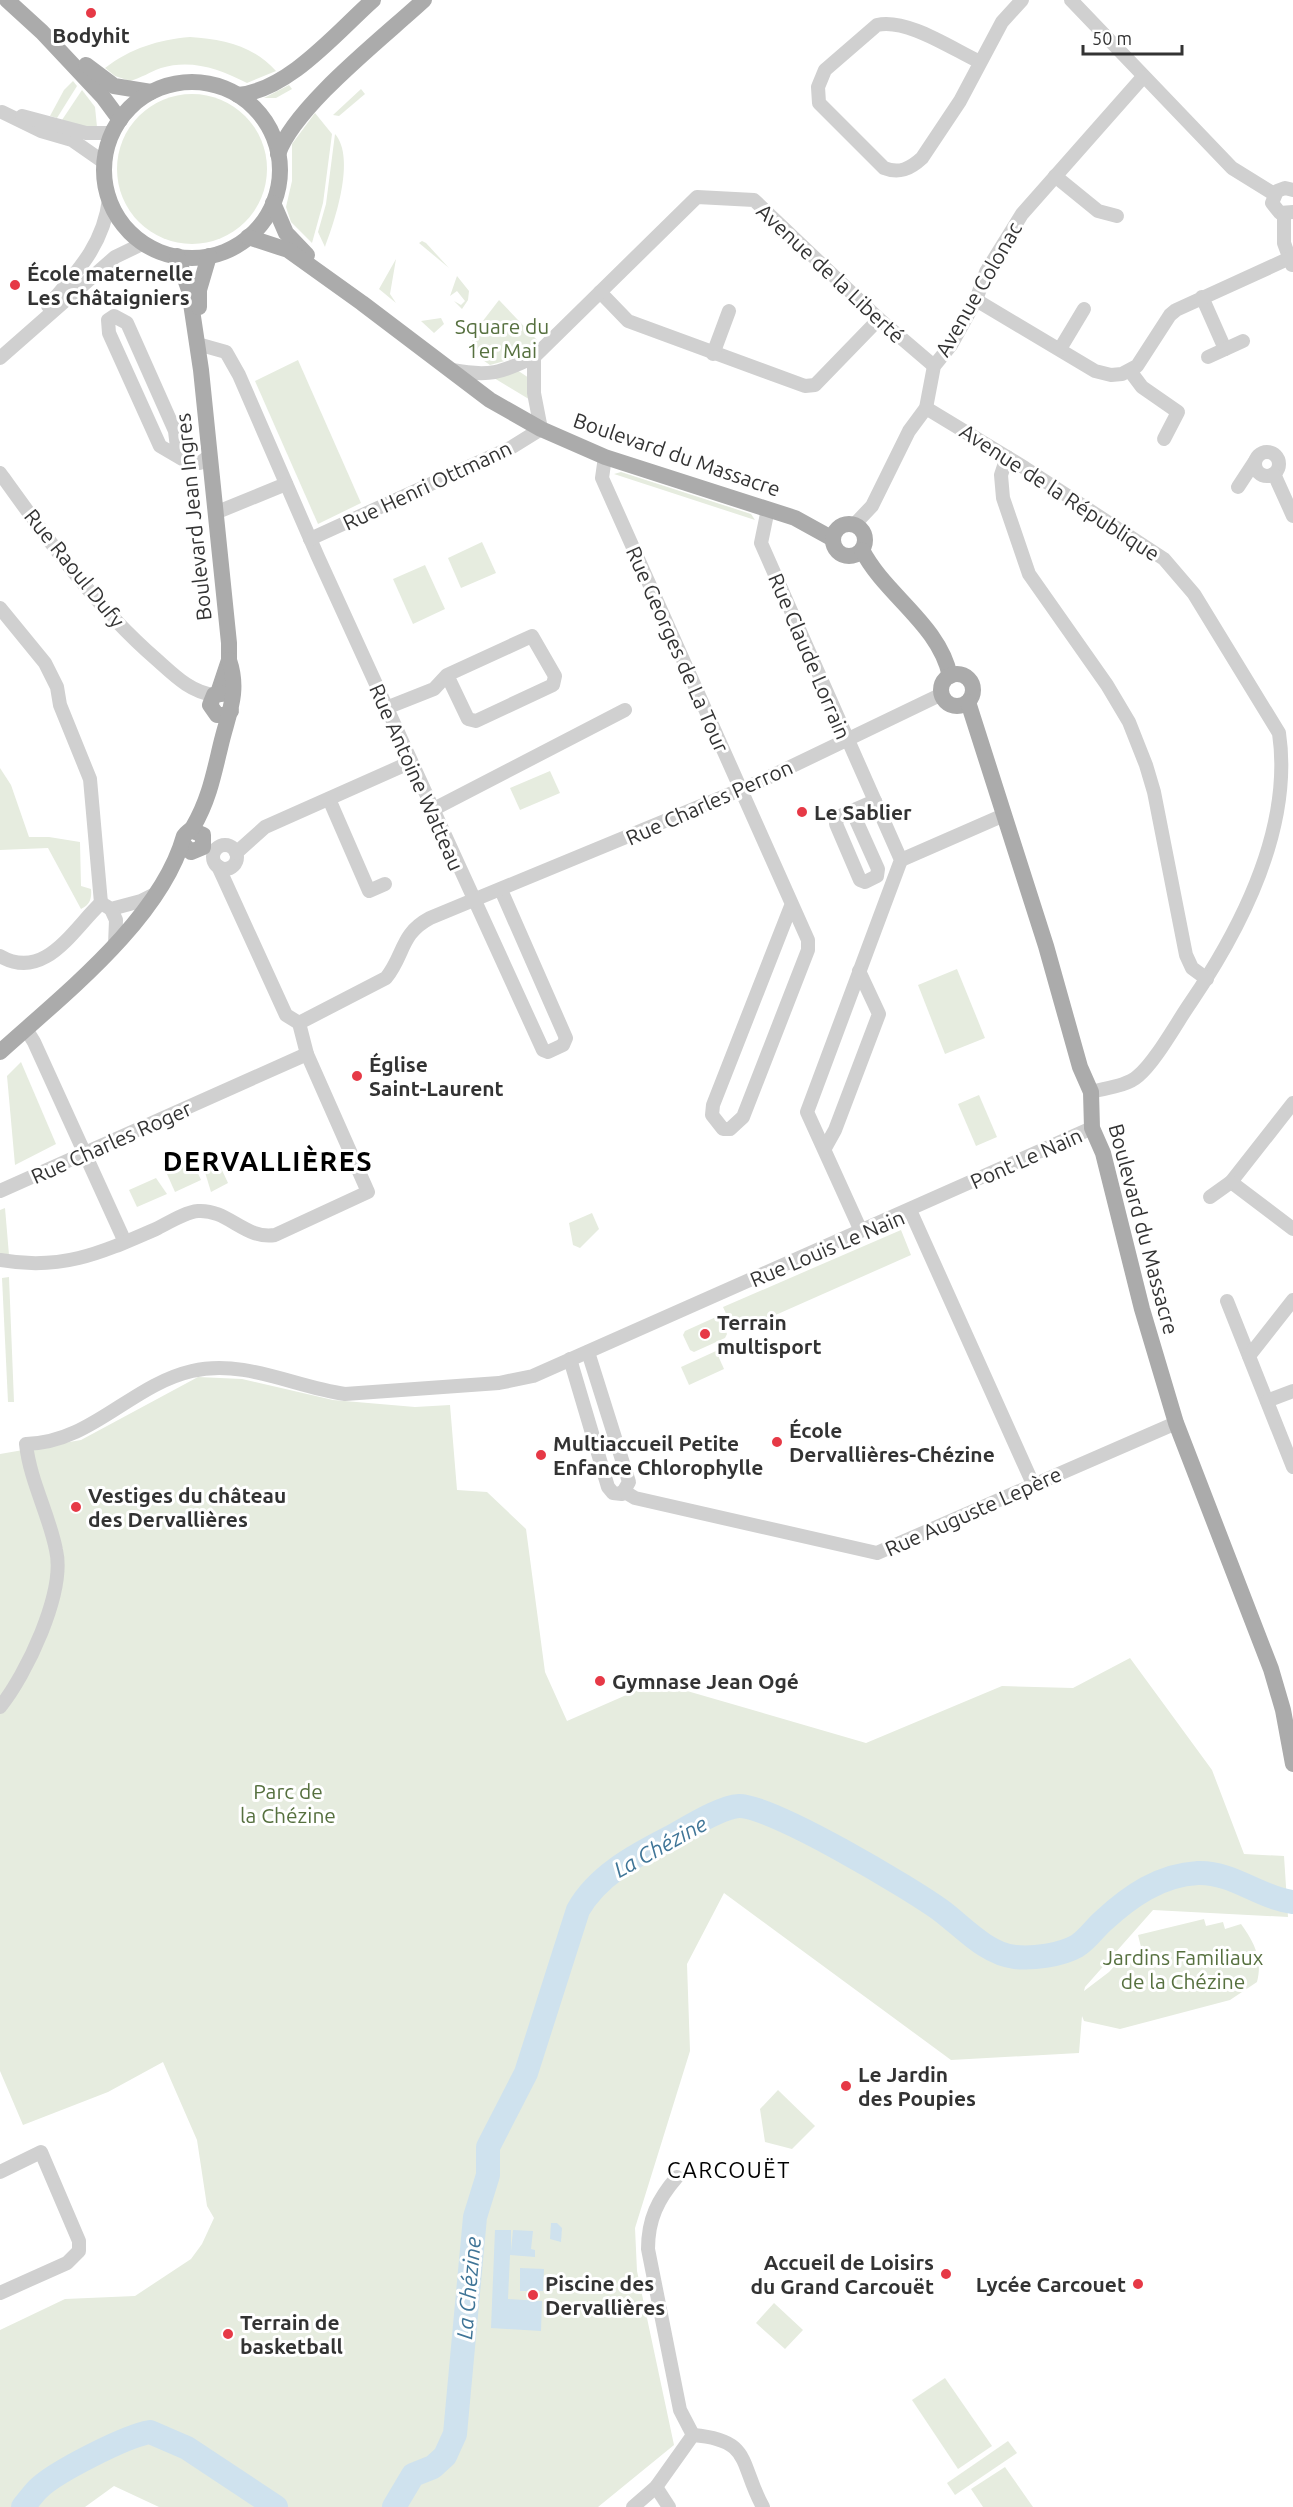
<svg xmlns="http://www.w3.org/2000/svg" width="1293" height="2507" viewBox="0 0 1293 2507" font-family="Ubuntu,sans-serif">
	<rect width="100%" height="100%" fill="#fff"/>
	<g fill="#e6ecdf">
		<path d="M190,37C223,39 254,46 276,71L247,83C219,69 192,59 161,68C150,72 141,78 130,81L115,76L105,68C131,48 158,40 190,37Z"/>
		<path d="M73,81L77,86L57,118L50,116L64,90Z"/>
		<path d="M289,85L292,89L276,98H264Z"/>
		<path d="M361,89L365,94L339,116L333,115Z"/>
		<path d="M82,90L95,107L97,127L89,128L62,120Z"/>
		<circle cx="192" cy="169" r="75"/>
		<path d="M315,113L332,134L323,203L312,243L291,222L286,207L292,181V144Z"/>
		<path d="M335,134C356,158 335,221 325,247L318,232L326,204Z"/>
		<path d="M422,241L426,243L449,268L419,243Z"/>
		<path d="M396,259L390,294L396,303L379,289Z"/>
		<path d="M457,276L469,291L468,300L462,309L454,301L461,305L465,301L457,291L450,296Z"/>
		<path d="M499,300L537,340L515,358L490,365L468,350L479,326Z"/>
		<path d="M441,318L444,324L434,333L421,321Z"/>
		<path d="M298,360L361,503L318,524L255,381Z"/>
		<path d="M517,370L529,378L532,401L494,378Z"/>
		<path d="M621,472L751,514L755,520L614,474Z"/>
		<path d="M482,542L496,573L461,588L448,558Z"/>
		<path d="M425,565L445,609L413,624L393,579Z"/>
		<path d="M0,768L11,785L29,837H49L80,842L81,886L91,889C92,898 90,905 81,909L48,848L0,850Z"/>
		<path d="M550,771L560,793L520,810L510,788Z"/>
		<path d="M957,969L985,1038L945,1054L918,985Z"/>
		<path d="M21,1062L56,1144L15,1165L7,1076Z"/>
		<path d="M979,1095L997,1137L976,1146L958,1104Z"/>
		<path d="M214,1153L228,1183L211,1192L201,1159Z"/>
		<path d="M193,1162L201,1180L175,1192L167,1174Z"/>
		<path d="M156,1178L167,1194L137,1207L129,1190Z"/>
		<path d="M5,1208L9,1255L0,1254V1210Z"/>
		<path d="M592,1213L599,1229L580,1248L573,1245L569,1223Z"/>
		<path d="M901,1230L911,1255L735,1333L723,1307Z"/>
		<path d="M9,1277L14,1402H8L2,1278Z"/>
		<path d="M716,1317L720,1318L727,1334L725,1338L694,1352L690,1350L683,1335L685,1331Z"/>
		<path d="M716,1351L724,1369L689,1385L681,1367Z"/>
		<path d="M198,1377L242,1379L333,1400L415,1407L450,1405L457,1490L487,1492L526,1529L545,1672L567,1721L656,1682L866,1743L1002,1686L1073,1688L1130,1658L1212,1770L1244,1854L1284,1856L1288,1917L1153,1910L1085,1987L1084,1991L1109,1972L1124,1956L1142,1951L1138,1935L1204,1919L1206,1926L1223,1922L1225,1929L1241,1924C1254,1942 1263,1959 1257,1982L1230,2000L1120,2029L1084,2021L1082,2016L1079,2053L951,2060L724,1893L687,1964L690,2051L635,2228L637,2271L674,2445L598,2507H159L114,2486L85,2507H0V2330L65,2299L135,2296L191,2259L202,2244L214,2218L207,2206L197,2140L163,2062L108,2092L23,2125L0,2071V1454L81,1440Z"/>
		<path d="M778,2090L815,2126L792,2149L765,2142L760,2109Z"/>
		<path d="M774,2303L803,2330L785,2349L756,2323Z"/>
		<path d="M945,2378L992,2446L958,2469L912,2400Z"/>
		<path d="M1008,2441L1017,2453L955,2495L947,2483Z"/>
		<path d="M1005,2467L1033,2507H983L971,2489Z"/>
	</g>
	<g fill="#cfe2ee">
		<path d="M551,2223H557L562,2228L561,2242L550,2239Z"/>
		<path d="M495,2230H511V2251L513,2230L533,2231L531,2249L535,2250V2257L510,2255L508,2299L542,2301L541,2331L491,2328Z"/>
		<path d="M520,2268L544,2269L543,2291H520Z"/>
	</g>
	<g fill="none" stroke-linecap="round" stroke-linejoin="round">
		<g stroke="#cfe2ee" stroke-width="24">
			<path d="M23,2507C28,2501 33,2494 38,2489C55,2472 126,2436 150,2432L187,2448L276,2507"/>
			<path d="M394,2507L413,2475L433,2467L445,2456L455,2434L475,2217L488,2175V2147L526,2073L578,1910C597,1876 634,1856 669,1838C686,1829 720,1807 739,1806C771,1805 912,1889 943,1912C964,1928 987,1954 1015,1957C1033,1959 1061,1955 1077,1946C1088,1939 1094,1929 1103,1921C1130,1896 1160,1875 1198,1873C1233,1872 1260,1898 1293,1902"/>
		</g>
		<g stroke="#d0d0d0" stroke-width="14">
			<path d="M1071,0L1232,168L1274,194"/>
			<path d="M980,62C952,49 907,18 877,25L825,70L818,87L819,103L884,168C899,174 910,169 922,158L960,101L1002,22L1022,0"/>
			<path d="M2,112L41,131L72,140L105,163"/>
			<path d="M22,116L86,133H112"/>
			<path d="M1055,176L1098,211L1117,216"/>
			<path d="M1293,190L1285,188L1277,191L1272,203L1280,213L1293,212"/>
			<path d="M1284,214V243L1292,265"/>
			<path d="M600,292L628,321L805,386L815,385L879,319"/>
			<path d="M1202,297L1225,349"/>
			<path d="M976,300L1095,371L1111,375L1122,374L1137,366L1170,315L1176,310L1290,258"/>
			<path d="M48,306C77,272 104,244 109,199"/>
			<path d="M201,345L226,352L239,375L318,557L543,1050L548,1052L563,1045L566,1038L501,890"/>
			<path d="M1060,349L1084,309"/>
			<path d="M713,354L729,311"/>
			<path d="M1208,357L1243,341"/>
			<path d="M0,358L115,257L144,243"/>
			<path d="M452,370C489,377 501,373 534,357L697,197L754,200L879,319L934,366"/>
			<path d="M1130,371L1142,387L1178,412L1164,439"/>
			<path d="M926,408L1025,468L1164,559L1194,594L1279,733C1293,828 1241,928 1191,1002C1177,1022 1156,1061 1138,1076C1127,1086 1105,1088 1091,1092"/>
			<circle cx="1267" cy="464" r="12"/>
			<path d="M178,456L175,431L127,323L114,316L108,320L109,333L160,446L189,463H200L209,456"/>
			<path d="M605,457L602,478L808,940V950L743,1117L730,1129H723L712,1115L713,1105L791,906"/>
			<path d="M1007,457L1001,475L1003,498L1029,574L1107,685L1129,722L1146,765L1154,792L1186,955L1192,968L1207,979"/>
			<path d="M0,473C48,540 94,605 156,659C174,675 190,692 214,695"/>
			<path d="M1274,474L1293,516"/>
			<path d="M1238,487L1255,461"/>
			<path d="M768,509L761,543L901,860L807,1112L861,1231"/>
			<path d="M215,513L286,484"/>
			<path d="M854,525L872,506L909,431L926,408L934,366L951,345L976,300L986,272L1022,214L1143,77"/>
			<path d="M310,539L512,447L541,429L534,393V357"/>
			<path d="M0,608L45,663L57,687L60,705L90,779L101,903"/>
			<path d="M386,708L434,689L447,675L532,636L555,676L553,685L476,721L468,719L447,675"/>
			<path d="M329,799L369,891L385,884"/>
			<path d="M432,810L625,710"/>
			<path d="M852,811L878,869L877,876L865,882L860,880L836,824L838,817L875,801"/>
			<circle cx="225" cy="857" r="12"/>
			<path d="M236,853L265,827L411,762"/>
			<path d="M901,860L1004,815"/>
			<path d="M218,866L286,1015L299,1023"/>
			<path d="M101,903L111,909L141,901L155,894"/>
			<path d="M111,909L116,920L115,945"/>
			<path d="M0,956C45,982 73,929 101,903"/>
			<path d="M26,1029L34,1042L125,1242"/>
			<path d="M1293,1103L1231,1182L1293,1229"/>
			<path d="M825,1148L835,1130L879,1014L859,971"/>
			<path d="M0,1191L307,1054"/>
			<path d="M1210,1197L1231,1182"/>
			<path d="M910,1210L1033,1484"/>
			<path d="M0,1260C62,1271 101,1253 156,1229C168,1223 185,1212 198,1211C228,1209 245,1240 275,1235L368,1192L307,1054L299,1023L386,978C405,954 400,934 430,918L759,782L942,694"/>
			<path d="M1227,1301L1293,1467"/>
			<path d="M1249,1356L1293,1300"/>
			<path d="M570,1359L608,1487L613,1493L622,1494L629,1482L588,1352"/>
			<path d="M1267,1401L1293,1391"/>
			<path d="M625,1492L635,1498L877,1553L1176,1423"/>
			<path d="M0,1707C26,1675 66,1592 56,1550C49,1514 30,1481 26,1444C91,1443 131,1385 192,1371C245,1359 294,1387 345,1394L499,1383L533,1376L1092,1128"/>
			<path d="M0,2172L41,2152L79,2241V2251L67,2263L0,2293"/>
			<path d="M677,2177C658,2199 648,2219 648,2249L680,2410L693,2435"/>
			<path d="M656,2487L669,2507"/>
			<path d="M633,2507L656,2487L693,2435C753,2440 739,2464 763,2507"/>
		</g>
		<g stroke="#ababab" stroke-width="16">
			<path d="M7,0L42,32L103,97L120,120"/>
			<path d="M86,65L114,86L151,92"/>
			<circle cx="192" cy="170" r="88"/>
			<path d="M238,95C289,90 336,33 373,0"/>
			<path d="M278,154C295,106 384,37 424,0"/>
			<path d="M273,203L286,233L307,255"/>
			<path d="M248,237L288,250L362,303L490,400L541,429L605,457L795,518L833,539"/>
			<path d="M177,256L189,290L201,370L229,643V660L218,693"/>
			<path d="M199,307V290L209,256"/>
			<circle cx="849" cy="540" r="16"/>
			<path d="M862,550C885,595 939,624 950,676"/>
			<circle cx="957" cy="690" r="16"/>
			<path d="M227,693L214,695L210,705L217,715H225L231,711"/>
			<path d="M968,702L1046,946L1080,1067L1091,1092L1092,1128L1103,1153L1142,1309L1176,1423L1271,1669L1283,1710L1293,1764"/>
			<path d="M183,844L191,852L203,847V835L191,830"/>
			<path d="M0,1052C63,995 161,919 184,836C187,832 190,831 193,827C209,800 214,773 221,744C228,714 240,692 229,660"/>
		</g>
	</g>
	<g fill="#e63946" stroke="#fff" stroke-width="2">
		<circle cx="91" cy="13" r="6"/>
		<circle cx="15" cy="285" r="6"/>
		<circle cx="802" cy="812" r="6"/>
		<circle cx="357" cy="1076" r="6"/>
		<circle cx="705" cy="1334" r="6"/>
		<circle cx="777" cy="1442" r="6"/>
		<circle cx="541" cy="1455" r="6"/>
		<circle cx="76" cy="1507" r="6"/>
		<circle cx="600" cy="1681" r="6"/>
		<circle cx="846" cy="2086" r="6"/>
		<circle cx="946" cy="2274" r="6"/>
		<circle cx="1138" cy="2284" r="6"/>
		<circle cx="533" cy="2295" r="6"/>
		<circle cx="228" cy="2334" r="6"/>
	</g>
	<g text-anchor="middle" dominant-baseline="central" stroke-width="6" stroke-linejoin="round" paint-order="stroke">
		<g font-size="21" font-weight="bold" fill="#333" stroke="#fff" text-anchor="start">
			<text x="91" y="35" text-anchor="middle">Bodyhit</text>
			<text x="27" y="273">École maternelle<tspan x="27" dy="24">Les Châtaigniers</tspan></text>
			<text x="814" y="812">Le Sablier</text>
			<text x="369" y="1064">Église<tspan x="369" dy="24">Saint-Laurent</tspan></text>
			<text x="717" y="1322">Terrain<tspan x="717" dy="24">multisport</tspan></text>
			<text x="789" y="1430">École<tspan x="789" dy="24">Dervallières-Chézine</tspan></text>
			<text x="553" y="1443">Multiaccueil Petite<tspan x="553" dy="24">Enfance Chlorophylle</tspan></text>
			<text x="88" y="1495">Vestiges du château<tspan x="88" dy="24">des Dervallières</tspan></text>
			<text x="612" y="1681">Gymnase Jean Ogé</text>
			<text x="858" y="2074">Le Jardin<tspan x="858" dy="24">des Poupies</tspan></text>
			<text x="934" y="2262" text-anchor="end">Accueil de Loisirs<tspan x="934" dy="24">du Grand Carcouët</tspan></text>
			<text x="545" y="2283">Piscine des<tspan x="545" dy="24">Dervallières</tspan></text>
			<text x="1126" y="2284" text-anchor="end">Lycée Carcouet</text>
			<text x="240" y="2322">Terrain de<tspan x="240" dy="24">basketball</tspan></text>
		</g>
		<g font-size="21" fill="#333" stroke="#fff">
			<text transform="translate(831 273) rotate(43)">Avenue de la Liberté</text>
			<text transform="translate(978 289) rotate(-60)">Avenue Colonac</text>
			<text transform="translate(677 454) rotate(19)">Boulevard du Massacre</text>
			<text transform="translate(427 485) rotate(-25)">Rue Henri Ottmann</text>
			<text transform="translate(1060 492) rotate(33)">Avenue de la République</text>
			<text transform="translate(193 517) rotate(-96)">Boulevard Jean Ingres</text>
			<text transform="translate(75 568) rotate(51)">Rue Raoul Dufy</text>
			<text transform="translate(678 649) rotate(66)">Rue Georges de La Tour</text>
			<text transform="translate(810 656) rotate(67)">Rue Claude Lorrain</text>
			<text transform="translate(417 777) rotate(66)">Rue Antoine Watteau</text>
			<text transform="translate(709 802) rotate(-24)">Rue Charles Perron</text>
			<text transform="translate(111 1142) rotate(-24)">Rue Charles Roger</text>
			<text transform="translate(1026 1158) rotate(-24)">Pont Le Nain</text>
			<text transform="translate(1144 1229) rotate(75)">Boulevard du Massacre</text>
			<text transform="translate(827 1248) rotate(-23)">Rue Louis Le Nain</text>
			<text transform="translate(973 1511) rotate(-24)">Rue Auguste Lepère</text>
		</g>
		<g font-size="21" fill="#56703f" stroke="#fff">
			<text x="502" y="326">Square du<tspan x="502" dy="24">1er Mai</tspan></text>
			<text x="288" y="1791">Parc de<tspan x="288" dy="24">la Chézine</tspan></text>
			<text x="1183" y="1957">Jardins Familiaux<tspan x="1183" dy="24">de la Chézine</tspan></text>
		</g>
		<g font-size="22" font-style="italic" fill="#3f7597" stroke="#fff">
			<text transform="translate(660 1846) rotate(-29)">La Chézine</text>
			<text transform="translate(468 2288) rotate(-85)">La Chézine</text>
		</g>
		<g font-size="22" letter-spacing="1.5" fill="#000" stroke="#fff">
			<text x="729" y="2169">CARCOUËT</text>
		</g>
		<g font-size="27" font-weight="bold" letter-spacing="1.5" fill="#000" stroke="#fff">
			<text x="268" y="1161">DERVALLIÈRES</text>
		</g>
	</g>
	<path d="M1083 45v9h99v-9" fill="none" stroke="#333333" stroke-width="3"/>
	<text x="1092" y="45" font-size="18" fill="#333333" stroke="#ffffff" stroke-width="4.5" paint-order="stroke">50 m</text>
</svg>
